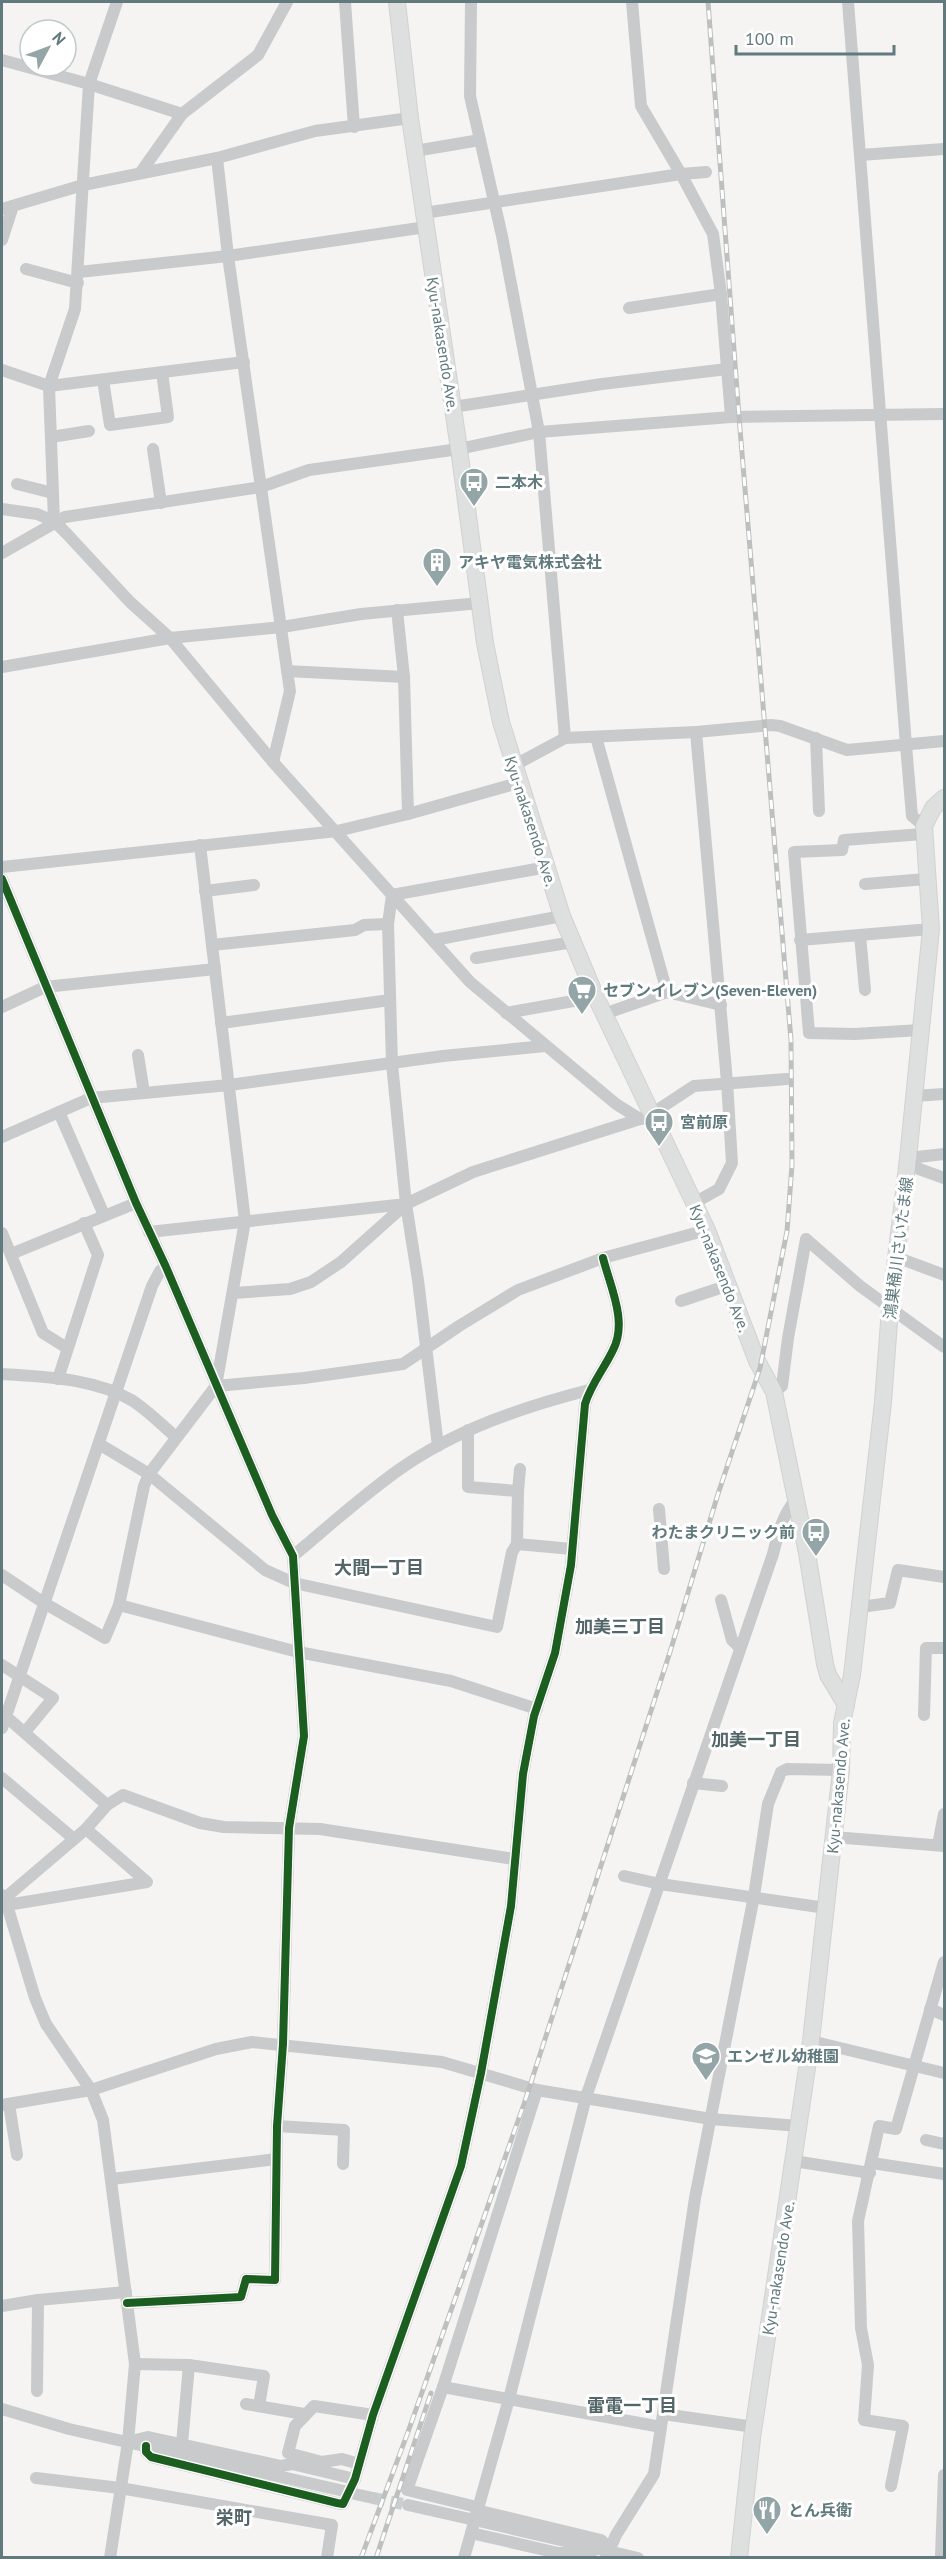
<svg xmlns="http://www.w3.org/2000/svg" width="946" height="2559" viewBox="0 0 946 2559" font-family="'PT Sans','Noto Sans JP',sans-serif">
	<rect width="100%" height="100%" fill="#f5f4f3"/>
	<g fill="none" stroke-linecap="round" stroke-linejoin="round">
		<path stroke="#c8cfd0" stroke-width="12" stroke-dasharray="12 6" stroke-linecap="butt" d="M373,2498L408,2505"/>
		<g stroke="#d1d2d1" stroke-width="18">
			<g id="major">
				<path d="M397,2L410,118L459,449L485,643L501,722L562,916L596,997L707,1230L757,1361L774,1392L807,1553L825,1664L828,1675L846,1705"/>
				<path d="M739,2558L752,2438L811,2041L841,1770L842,1723L852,1675L883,1402L890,1309L908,1158L931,929L924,826L933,808L944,798"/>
			</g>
		</g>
		<g stroke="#c9cacb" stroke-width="12">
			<path d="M345,2L354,127"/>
			<path d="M471,2L470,96L502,236L539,432L565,738"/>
			<path d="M848,2L906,745L912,816L924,826"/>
			<path d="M2,60L89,84L182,114"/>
			<path d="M415,151L480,140"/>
			<path d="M860,155L944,149"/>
			<path d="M217,158L228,256L290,691L273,762"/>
			<path d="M141,172L182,114L258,55L287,2"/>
			<path d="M706,172L681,174L713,234L721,294L731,417"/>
			<path d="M2,209L83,185L217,158L315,131L410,118"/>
			<path d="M424,213L681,174L641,106L632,2"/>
			<path d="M2,240L13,206"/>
			<path d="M26,269L78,283"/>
			<path d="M79,272L228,256L426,227"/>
			<path d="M629,308L721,294"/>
			<path d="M2,370L49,386L244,362"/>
			<path d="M103,380L110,425L168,417L162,372"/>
			<path d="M453,407L602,384L727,369"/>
			<path d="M51,437L89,431"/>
			<path d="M153,449L161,503"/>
			<path d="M17,484L53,493"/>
			<path d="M2,509L37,514L54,521L67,534L130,602L170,638L273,762L470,982L616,1104L640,1119"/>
			<path d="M54,521L49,386L75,309L89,84L117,2"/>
			<path d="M2,553L65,517L261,487L309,470L459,449L539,432L731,417L944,414"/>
			<path d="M397,610L404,677L408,814"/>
			<path d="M2,667L170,638L282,627L361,614L480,603"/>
			<path d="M287,671L404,677"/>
			<path d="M596,737L667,992"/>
			<path d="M816,738L819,811"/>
			<path d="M513,766L565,738L696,732L771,725L780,726L847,750L944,741"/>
			<path d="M2,867L337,831L408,814L518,783"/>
			<path d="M2,879L136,1203L166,1267L272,1515L293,1556L304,1736L289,1828L283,2044L277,2126L275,2280L246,2279L241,2297L127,2303"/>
			<path d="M865,884L926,879"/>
			<path d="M205,891L254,885"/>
			<path d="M392,895L388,924L392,1064L406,1204L418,1280L438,1446"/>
			<path d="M392,895L547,867"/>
			<path d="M860,935L865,990"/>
			<path d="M434,940L562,916"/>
			<path d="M800,940L931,929"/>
			<path d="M212,945L355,930L364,925L388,924"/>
			<path d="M476,958L573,942"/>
			<path d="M2,1007L45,987L215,969"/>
			<path d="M506,1013L596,997"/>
			<path d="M604,1014L667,992L721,1005"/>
			<path d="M221,1023L390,1000"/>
			<path d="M920,1030L855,1034L809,1033L794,852L842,850L844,840L923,834"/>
			<path d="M138,1055L144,1093"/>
			<path d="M914,1096L944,1094"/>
			<path d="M59,1112L104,1215"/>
			<path d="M2,1137L91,1098L229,1085L443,1056L545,1046"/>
			<path d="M908,1158L919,1169L944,1178"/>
			<path d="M908,1158L944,1154"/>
			<path d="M694,1203L719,1189L732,1163L727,1082L696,732"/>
			<path d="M149,1232L406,1204"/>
			<path d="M2,1233L43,1333L67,1348"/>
			<path d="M11,1254L136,1203"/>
			<path d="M896,1257L944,1275"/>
			<path d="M234,1293L290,1289L311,1282L341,1262L406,1204L473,1172L640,1119L653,1117L659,1109L694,1086L787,1079"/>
			<path d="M681,1301L729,1285"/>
			<path d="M2,1374C45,1377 95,1378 133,1401C148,1411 162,1425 176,1437"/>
			<path d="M58,1379L98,1255L84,1223"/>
			<path d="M216,1386L304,1378L403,1364L459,1326L518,1290L603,1258L707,1230"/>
			<path d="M774,1392L782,1386L788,1338L806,1239L860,1286L944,1347"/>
			<path d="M468,1430V1487L518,1491L520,1469"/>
			<path d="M99,1444L149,1474L265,1570L294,1583L497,1627L512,1552L517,1544L572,1549"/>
			<path d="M659,1509L664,1569"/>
			<path d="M517,1544L518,1491"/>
			<path d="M293,1556C328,1527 363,1495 400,1469C457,1429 523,1407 589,1390"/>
			<path d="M2,1575L44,1603L105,1638L119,1605L144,1486L149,1474L216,1386L245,1221L200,845"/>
			<path d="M721,1600L732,1640L740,1648"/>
			<path d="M119,1605L298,1652L451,1681L537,1709"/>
			<path d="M860,1607L890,1603L898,1570L944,1577"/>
			<path d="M2,1665L53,1698L25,1732"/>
			<path d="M2,1713L107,1805"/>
			<path d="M924,1715L926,1648H944"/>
			<path d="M2,1728L152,1286L160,1271L166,1267"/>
			<path d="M2,1778L74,1839"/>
			<path d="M693,1783L722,1786"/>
			<path d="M834,1837L944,1846"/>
			<path d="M938,1845L944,1814"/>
			<path d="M624,1876L660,1884L826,1908"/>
			<path d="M2,1895L7,1905L35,1998L46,2024L91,2090L103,2120L135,2364L128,2442L110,2558"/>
			<path d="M5,1898L86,1829L107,1805L123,1795L200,1823L224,1827L320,1829L514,1859"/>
			<path d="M7,1905L147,1882L86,1829"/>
			<path d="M930,2009L944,2015"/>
			<path d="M811,2041L944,2073"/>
			<path d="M9,2104L17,2155"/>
			<path d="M2,2105L91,2090L216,2049L252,2042L442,2062L537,2090L711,2119L799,2126"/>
			<path d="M277,2126L344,2130L343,2164"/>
			<path d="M926,2140L944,2144"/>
			<path d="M794,2161L870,2173"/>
			<path d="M872,2163L944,2174"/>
			<path d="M112,2179L276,2159"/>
			<path d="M2,2306L38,2300L126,2292"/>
			<path d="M135,2364L189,2365L264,2376L259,2406"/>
			<path d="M443,2387L537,2090"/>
			<path d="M37,2391L38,2300"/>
			<path d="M246,2404L304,2414"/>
			<path d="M2,2409L69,2429L344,2491"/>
			<path d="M663,2414L754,2427"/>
			<path d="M131,2441L148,2437L281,2466L292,2464L355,2479"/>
			<path d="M182,2444L189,2365"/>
			<path d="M146,2446V2452L151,2457L337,2503L343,2504L355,2479L373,2415L461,2166L481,2073L511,1906L523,1774L534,1716L555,1653L571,1565L585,1404C591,1384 604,1369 613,1350C628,1322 610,1286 603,1258"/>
			<path d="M359,2464L342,2459L322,2462L288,2453L295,2426L314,2406L373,2415"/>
			<path d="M36,2478L120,2488L332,2525L327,2558"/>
			<path d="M891,2486L903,2426L864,2420L868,2365L861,2328L858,2221L879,2126L896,2129L944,1962"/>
			<path d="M355,2494L373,2498"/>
			<path d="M408,2505L470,2519"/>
			<path d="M477,2507L407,2490L443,2387L661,2427"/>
			<path d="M476,2510L601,2540L605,2544"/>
			<path d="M479,2521L638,2558"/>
			<path d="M471,2533L558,2553H571L585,2556L599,2547"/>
			<path d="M941,2556L944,2475"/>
			<path d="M464,2558L509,2399L586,2097L773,1554C778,1534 782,1516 796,1499"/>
			<path d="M606,2558L616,2535L654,2474L695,2198L754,1896L768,1804L781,1772L787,1769L841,1770"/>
		</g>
		<use href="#major" stroke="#dedfdf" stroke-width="16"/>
		<g stroke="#bec0c0" stroke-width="5">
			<g id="rail">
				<path d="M361,2558L408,2432L524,2104L670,1652L718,1494L760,1368L787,1231L792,1165L791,1040L739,417L708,2"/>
				<path d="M376,2558L431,2393"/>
			</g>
		</g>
		<use href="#rail" stroke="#fff" stroke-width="3" stroke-dasharray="9" stroke-linecap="butt"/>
		<g stroke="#fff" stroke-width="11">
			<g id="cycleway">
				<path d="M2,879L136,1203L166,1267L272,1515L293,1556L304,1736L289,1828L283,2044L277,2126L275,2280L246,2279L241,2297L127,2303"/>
				<path d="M146,2446V2452L151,2457L337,2503L343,2504L355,2479L373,2415L461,2166L481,2073L511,1906L523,1774L534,1716L555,1653L571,1565L585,1404C591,1384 604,1369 613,1350C628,1322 610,1286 603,1258"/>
			</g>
		</g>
		<use href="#cycleway" stroke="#1b5e20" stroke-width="8"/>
	</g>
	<defs>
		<g id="bus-pin" transform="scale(1.5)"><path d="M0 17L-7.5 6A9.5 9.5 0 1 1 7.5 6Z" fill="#94a5a7" stroke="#fff"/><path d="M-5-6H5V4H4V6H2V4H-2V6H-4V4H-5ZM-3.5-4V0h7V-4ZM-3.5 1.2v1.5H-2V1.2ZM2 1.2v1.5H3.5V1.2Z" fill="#fff"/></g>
		<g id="building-pin" transform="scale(1.5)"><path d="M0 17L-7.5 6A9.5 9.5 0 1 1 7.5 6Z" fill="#94a5a7" stroke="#fff"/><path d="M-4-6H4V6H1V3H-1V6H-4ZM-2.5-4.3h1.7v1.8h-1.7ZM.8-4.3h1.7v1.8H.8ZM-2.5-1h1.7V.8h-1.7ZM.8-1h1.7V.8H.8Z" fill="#fff"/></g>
		<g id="supermarket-pin" transform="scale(1.5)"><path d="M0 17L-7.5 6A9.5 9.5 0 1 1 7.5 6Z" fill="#94a5a7" stroke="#fff"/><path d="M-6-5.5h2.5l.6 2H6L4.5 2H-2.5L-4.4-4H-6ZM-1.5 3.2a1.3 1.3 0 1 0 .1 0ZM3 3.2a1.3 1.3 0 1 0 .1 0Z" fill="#fff"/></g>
		<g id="school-pin" transform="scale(1.5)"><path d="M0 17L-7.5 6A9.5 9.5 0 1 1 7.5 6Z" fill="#94a5a7" stroke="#fff"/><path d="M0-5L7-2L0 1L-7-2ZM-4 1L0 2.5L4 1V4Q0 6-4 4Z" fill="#fff"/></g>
		<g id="restaurant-pin" transform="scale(1.5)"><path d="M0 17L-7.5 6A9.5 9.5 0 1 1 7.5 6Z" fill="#94a5a7" stroke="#fff"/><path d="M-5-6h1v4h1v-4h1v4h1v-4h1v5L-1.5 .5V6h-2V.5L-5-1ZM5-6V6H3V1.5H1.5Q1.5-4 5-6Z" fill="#fff"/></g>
	</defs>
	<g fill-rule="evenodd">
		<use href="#bus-pin" x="474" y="482"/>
		<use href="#building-pin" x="437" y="562"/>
		<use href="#supermarket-pin" x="582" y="990"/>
		<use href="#bus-pin" x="659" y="1122"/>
		<use href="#bus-pin" x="816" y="1532"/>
		<use href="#school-pin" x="706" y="2056"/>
		<use href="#restaurant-pin" x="767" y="2510"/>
	</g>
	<g text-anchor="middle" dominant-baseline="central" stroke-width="6" stroke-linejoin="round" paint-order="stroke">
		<g font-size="16" fill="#607a7e" stroke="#fff">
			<text transform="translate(443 344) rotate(81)">Kyu-nakasendo Ave.</text>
			<text transform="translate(531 821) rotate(72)">Kyu-nakasendo Ave.</text>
			<text transform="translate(898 1248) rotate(-83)">鴻巣桶川さいたま線</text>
			<text transform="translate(720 1268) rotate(68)">Kyu-nakasendo Ave.</text>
			<text transform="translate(838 1786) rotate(-85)">Kyu-nakasendo Ave.</text>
			<text transform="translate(778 2268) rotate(-81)">Kyu-nakasendo Ave.</text>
		</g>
		<g font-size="16" font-weight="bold" fill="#607a7e" stroke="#fff" text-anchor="start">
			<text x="495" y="482">二本木</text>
			<text x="458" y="562">アキヤ電気株式会社</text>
			<text x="603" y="990">セブンイレブン(Seven-Eleven)</text>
			<text x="680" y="1122">宮前原</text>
			<text x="795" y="1532" text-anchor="end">わたまクリニック前</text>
			<text x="727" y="2056">エンゼル幼稚園</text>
			<text x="788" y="2510">とん兵衛</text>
		</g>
		<g font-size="18" font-weight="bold" fill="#526669" stroke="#fff">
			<text x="379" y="1567">大間一丁目</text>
			<text x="620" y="1626">加美三丁目</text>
			<text x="756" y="1739">加美一丁目</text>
			<text x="632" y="2405">雷電一丁目</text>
			<text x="234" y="2517">栄町</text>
		</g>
	</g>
	<rect width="946" height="2559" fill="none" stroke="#607a7e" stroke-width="6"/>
	<g transform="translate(48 48) rotate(49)"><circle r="28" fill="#ffffff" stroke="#bfcacb" stroke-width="1.5"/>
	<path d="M0-4.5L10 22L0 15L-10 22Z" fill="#94a5a7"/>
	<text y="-9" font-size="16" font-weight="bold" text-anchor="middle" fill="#607a7e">N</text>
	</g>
	<path d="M736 45v9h158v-9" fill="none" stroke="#607a7e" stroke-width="3"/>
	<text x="745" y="45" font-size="18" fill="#607a7e" stroke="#ffffff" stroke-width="4.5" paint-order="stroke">100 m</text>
</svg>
